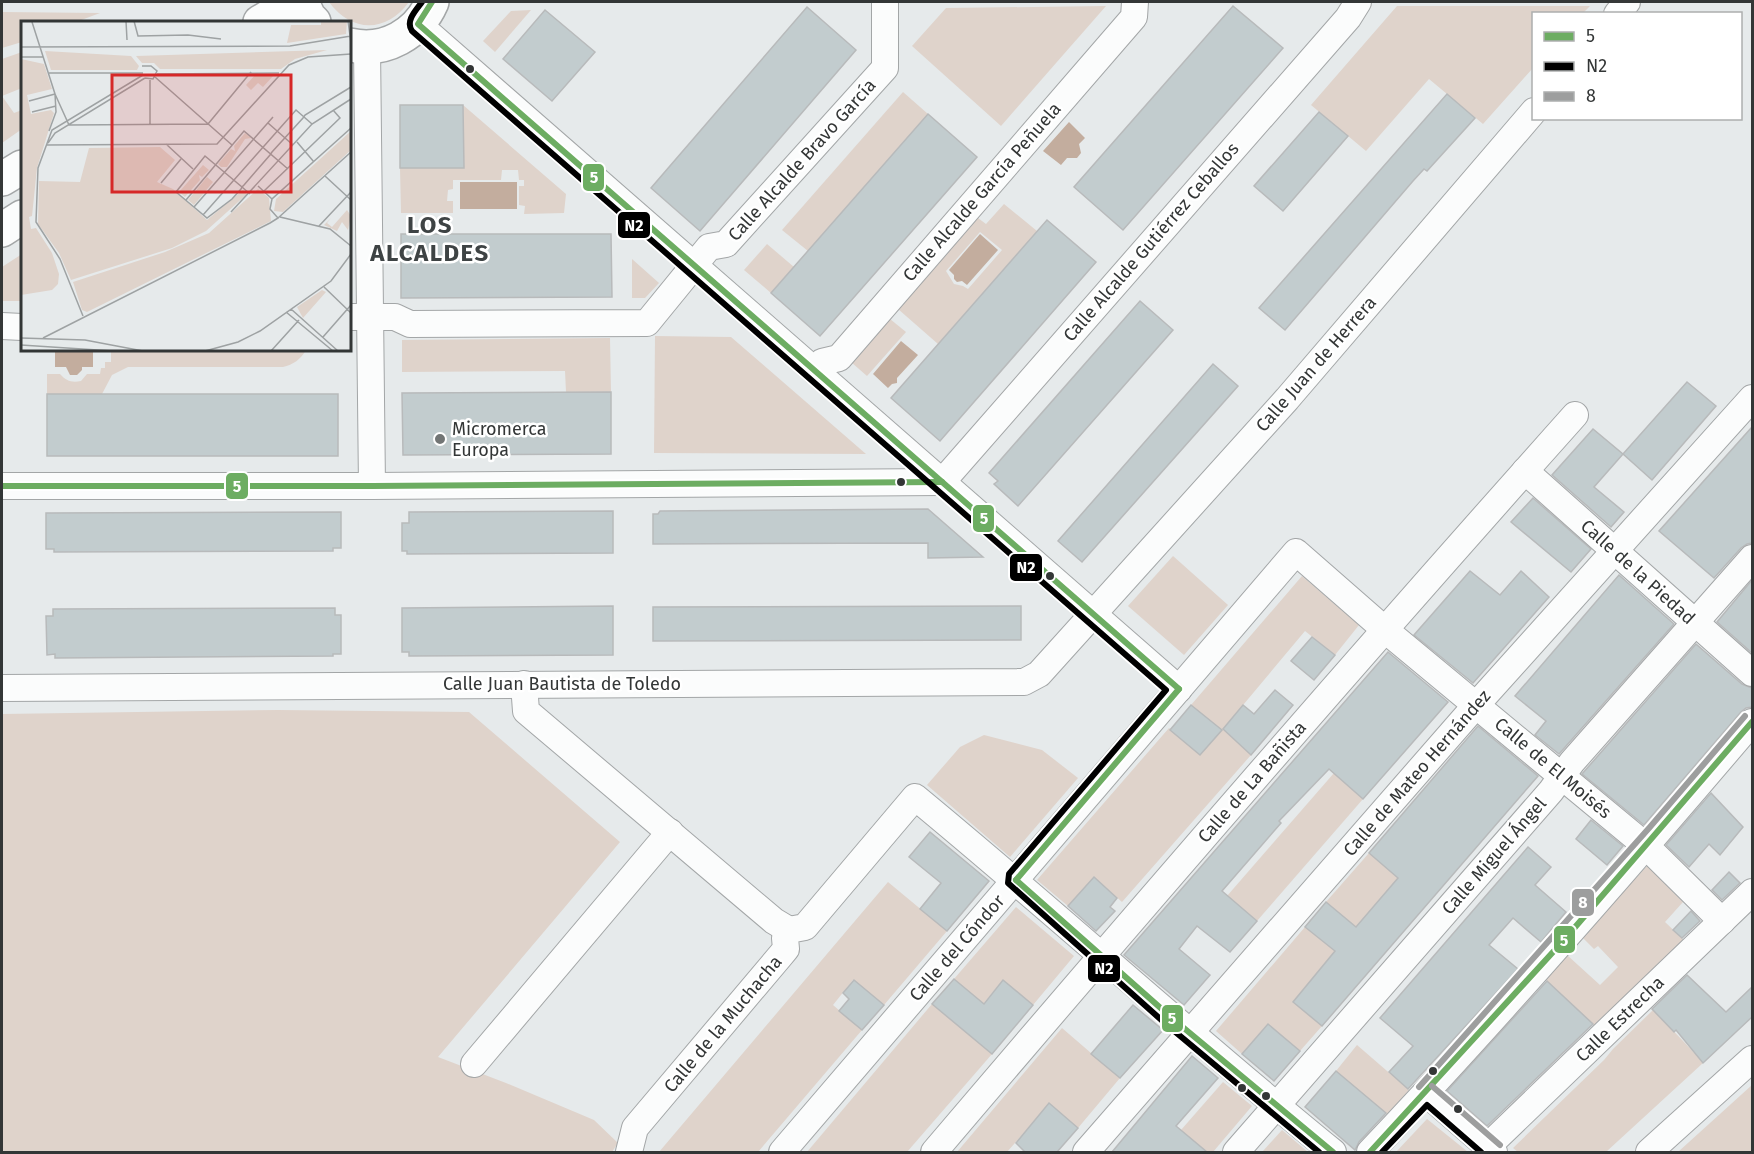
<svg xmlns="http://www.w3.org/2000/svg" width="1754" height="1154" viewBox="0 0 1754 1154" font-family="'Fira Sans',sans-serif">
	<rect width="100%" height="100%" fill="#e6eaeb"/>
	<g fill="#dfd3cb" fill-rule="evenodd">
		<path d="M329,2H409C386,33 352,33 329,2Z"/>
		<path d="M1106,6L1001,126L912,46L946,8Z"/>
		<path d="M1397,6H1590L1583,13L1534,14L1533,68L1483,124L1429,79L1366,151L1311,105Z"/>
		<path d="M531,10L495,52L483,41L511,11Z"/>
		<path d="M2,12L100,13L76,22H22V42L2,48Z"/>
		<path d="M22,52V88L2,96L14,113L22,110V129L2,143V59Z"/>
		<path d="M903,92L928,114L808,251L782,230Z"/>
		<path d="M463,105L566,194L564,213L524,214L525,206L519,205V186H524V180H519L518,170H502L501,180H453V189L448,190L447,201H453V213H401L400,168H464Z"/>
		<path d="M1004,204L1037,231L938,344L898,309L978,218L986,224ZM980,232L1002,250L968,289L963,286L954,284L946,271Z"/>
		<path d="M767,244L794,267L771,293L744,270Z"/>
		<path d="M22,254V301H2V267Z"/>
		<path d="M632,259L659,283L645,298H632Z"/>
		<path d="M890,319L906,332L867,376L851,362Z"/>
		<path d="M655,336L731,337L866,454L654,453Z"/>
		<path d="M610,338L611,392H566L565,371L402,372V340Z"/>
		<path d="M111,350H306C301,359 293,365 283,367H128L112,375L102,394H47V374H60C66,381 72,383 81,381L87,374H100L101,368H105V362H111Z"/>
		<path d="M1173,556L1228,605L1184,655L1128,606Z"/>
		<path d="M1302,576L1359,625L1335,655L1305,631L1223,729L1251,755L1122,902L1094,877L1068,906L1037,880L1169,728L1200,754L1221,730L1191,705Z"/>
		<path d="M278,710L469,712L620,842L438,1057L506,1083L594,1120L618,1143L612,1152H2V714Z"/>
		<path d="M984,735L1042,750L1078,778L1010,857L927,785L960,747Z"/>
		<path d="M1334,773L1363,799L1257,921L1227,896Z"/>
		<path d="M1369,853L1398,878L1356,927L1326,902Z"/>
		<path d="M1647,866L1683,902L1665,922L1688,944L1596,1028L1545,979L1567,955L1600,985L1618,967L1598,946L1594,949L1582,937Z"/>
		<path d="M888,882L947,931L884,1005L853,980L833,1005L862,1030L758,1152H659Z"/>
		<path d="M1016,907L1074,956L1033,1005L1003,980L983,1004L954,979Z"/>
		<path d="M1305,927L1335,951L1293,1002L1322,1026L1300,1051L1268,1024L1242,1054L1216,1031Z"/>
		<path d="M932,1004L992,1054L907,1152H807Z"/>
		<path d="M1653,1010C1670,1028 1687,1044 1703,1063L1606,1152H1518L1513,1148L1604,1060L1613,1049Z"/>
		<path d="M1062,1028L1120,1078L1078,1128L1049,1104L1007,1152H957Z"/>
		<path d="M1357,1045L1409,1090L1388,1115L1336,1071Z"/>
		<path d="M1223,1082L1252,1106L1213,1152H1207L1181,1130Z"/>
		<path d="M1752,1085V1152H1678Z"/>
		<path d="M1427,1119L1468,1152H1396Z"/>
		<path d="M1282,1130L1308,1152H1262Z"/>
	</g>
	<g fill="#c3ad9e">
		<path d="M1069,122L1085,138L1079,144L1081,153L1077,158H1067L1061,165L1043,151Z"/>
		<rect x="460" y="182" width="57" height="27"/>
		<path d="M980,234L998,250L967,285L962,281L957,282L954,279V275L949,270Z"/>
		<path d="M901,341L918,355L897,378V383L892,384L888,388L873,374Z"/>
		<path d="M55,350H93V367H82V370L77,375H70L66,367H55Z"/>
	</g>
	<g fill="#c2ccce" stroke="#b8babb" stroke-width="1.5">
		<path d="M1233,6L1283,48L1123,230L1074,187Z"/>
		<path d="M807,7L856,50L700,231L651,188Z"/>
		<path d="M545,10L595,52L552,101L503,59Z"/>
		<path d="M1447,94L1475,118L1427,171L1424,169L1413,181L1285,330L1259,308Z"/>
		<path d="M400,105H463L464,168H400Z"/>
		<path d="M1319,112L1348,136L1283,211L1254,186Z"/>
		<path d="M928,114L977,157L820,336L771,293Z"/>
		<path d="M1047,220L1096,262L940,441L891,398Z"/>
		<path d="M401,234H611L612,297L401,298Z"/>
		<path d="M1140,301L1173,330L1018,506L994,484L998,481L989,473Z"/>
		<path d="M1213,364L1238,386L1082,562L1058,541Z"/>
		<path d="M1687,382L1716,406L1652,480L1623,454L1594,487L1624,512L1611,527L1552,475L1593,429L1623,454Z"/>
		<path d="M611,392V454L403,455L402,393Z"/>
		<rect x="47" y="394" width="291" height="62"/>
		<path d="M1752,427V543L1747,544L1741,548L1714,578L1659,531Z"/>
		<path d="M1533,498L1591,549L1571,572L1511,522Z"/>
		<path d="M928,509L983,557L928,558V543L653,544V514H658L660,511Z"/>
		<path d="M613,511V553L407,554V551H402V523H409V512Z"/>
		<path d="M341,512V548H333V551L54,552V549H46V513Z"/>
		<path d="M1470,571L1500,595L1521,571L1549,597L1473,683L1414,635Z"/>
		<path d="M1619,575L1674,624L1559,754L1535,735L1546,721L1515,696Z"/>
		<path d="M1752,580V653L1717,622Z"/>
		<path d="M613,606V655L409,656V652H402V608Z"/>
		<path d="M1021,606V640L653,641V607Z"/>
		<path d="M335,608V615H341V654H333V656L55,658V654L47,655L46,616H53V609Z"/>
		<path d="M1312,637L1335,655L1314,680L1291,661Z"/>
		<path d="M1696,644L1742,684L1752,688V707L1746,708L1741,712L1644,825L1582,774Z"/>
		<path d="M1388,652L1448,702L1363,799L1329,769L1279,821L1281,823L1222,891L1257,921L1230,952L1197,926L1179,949L1210,975L1184,1005L1124,955Z"/>
		<path d="M1275,690L1293,705L1251,755L1223,729L1243,705L1254,714Z"/>
		<path d="M1191,705L1222,730L1200,755L1170,730Z"/>
		<path d="M1478,726L1538,776L1322,1026L1293,1002L1335,951L1305,927L1326,902L1356,927L1398,878L1369,853Z"/>
		<path d="M1711,793L1743,827L1720,855L1709,844L1689,867L1666,845Z"/>
		<path d="M1591,820L1623,846L1607,865L1576,839Z"/>
		<path d="M930,832L989,881L947,931L920,909L941,883L909,857Z"/>
		<path d="M1528,847L1551,867L1535,885L1566,912L1541,942L1513,918L1489,945L1518,969L1408,1089L1389,1072L1413,1046L1380,1018Z"/>
		<path d="M1729,872L1740,883L1722,900L1712,890Z"/>
		<path d="M1094,877L1117,898L1110,907L1115,911L1096,931L1068,906Z"/>
		<path d="M1691,911L1700,921L1682,938L1673,930Z"/>
		<path d="M1687,975L1726,1012L1752,987V1017L1703,1063L1676,1030L1674,1032L1652,1009Z"/>
		<path d="M954,979L984,1004L1003,980L1033,1005L992,1054L932,1004Z"/>
		<path d="M854,980L884,1005L862,1030L839,1011L849,999L843,993Z"/>
		<path d="M1547,981L1593,1024L1487,1126L1447,1091Z"/>
		<path d="M1133,1005L1163,1030L1120,1078L1091,1054Z"/>
		<path d="M1268,1024L1300,1051L1274,1081L1242,1054Z"/>
		<path d="M1192,1056L1218,1078L1176,1126L1207,1152H1112Z"/>
		<path d="M1336,1071L1386,1113L1359,1142L1355,1150L1305,1107Z"/>
		<path d="M1049,1103L1078,1128L1057,1152H1025L1016,1143Z"/>
	</g>
	<g fill="none" stroke-linecap="round" stroke-linejoin="round">
		<g stroke="#a3a6a7" stroke-width="28">
			<g id="minor">
				<path d="M1617,14L1627,2"/>
				<path d="M418,24L1179,689"/>
				<path d="M367,48L372,486"/>
				<path d="M350,317H395L410,324L647,323L709,247L726,244L885,68V2"/>
				<path d="M2,326L22,327"/>
				<path d="M815,371L822,362L839,358L1134,17L1135,2"/>
				<path d="M1525,471L1752,673"/>
				<path d="M942,482L1348,18L1358,2"/>
				<path d="M2,486H372L942,482"/>
				<path d="M524,684L526,711L774,921L789,930"/>
				<path d="M2,688L1024,682L1039,674L1287,399L1534,111"/>
				<path d="M474,1064L670,832"/>
				<path d="M1426,1093L1494,1152"/>
				<path d="M1487,1147L1752,892"/>
				<path d="M629,1152L635,1128L781,955L786,949L785,938L789,930L805,927L915,797C1056,913 1191,1037 1333,1152"/>
				<path d="M782,1152L1296,552L1384,629L1646,846L1722,921"/>
				<path d="M934,1152C1145,904 1358,658 1575,415"/>
				<path d="M1086,1152L1477,704L1752,398"/>
				<path d="M1236,1152L1551,791L1572,762L1752,558"/>
				<path d="M1370,1152C1502,1013 1628,868 1752,722"/>
				<path d="M1649,1152L1752,1059"/>
			</g>
		</g>
		<g stroke="#a3a6a7" stroke-width="36">
			<g id="major">
				<path d="M302,2L309,17L314,22"/>
				<path d="M260,22L294,2"/>
				<path d="M350,45C385,53 418,34 432,2"/>
				<path d="M2,179L22,167"/>
				<path d="M2,230L22,217"/>
			</g>
		</g>
		<use href="#minor" stroke="#fbfcfc" stroke-width="26"/>
		<use href="#major" stroke="#fbfcfc" stroke-width="33"/>
		<g stroke="#fff" stroke-width="10">
			<g id="bus-1">
				<path d="M432,2L418,24L1179,689"/>
				<path d="M2,486H372L942,482"/>
				<path d="M1016,880L1173,1019L1333,1152"/>
				<path d="M1016,880L1179,689"/>
				<path d="M1370,1152L1564,940L1752,722"/>
			</g>
		</g>
		<g stroke="#fff" stroke-width="10">
			<g id="bus-2">
				<path d="M422,2C416,10 405,21 412,31L1166,690L1009,874L1008,883L1167,1025L1319,1152"/>
				<path d="M1382,1152L1427,1105L1481,1152"/>
			</g>
		</g>
		<g stroke="#fff" stroke-width="10">
			<g id="bus-3">
				<path d="M1432,1086L1500,1145"/>
				<path d="M1419,1087L1650,827L1745,716"/>
			</g>
		</g>
		<use href="#bus-1" stroke="#6dad62" stroke-width="6"/>
		<use href="#bus-2" stroke="#000" stroke-width="6"/>
		<use href="#bus-3" stroke="#9d9e9e" stroke-width="6"/>
	</g>
	<g fill="#333636" stroke="#fff" stroke-width="2">
		<circle cx="470" cy="69" r="5"/>
		<circle cx="901" cy="482" r="5"/>
		<circle cx="1050" cy="576" r="5"/>
		<circle cx="1433" cy="1071" r="5"/>
		<circle cx="1242" cy="1088" r="5"/>
		<circle cx="1266" cy="1096" r="5"/>
		<circle cx="1458" cy="1109" r="5"/>
	</g>
	<circle fill="#727575" stroke="#fff" stroke-width="2" cx="440" cy="439" r="6"/>
	<g text-anchor="middle" dominant-baseline="central" stroke-width="5" stroke-linejoin="round" paint-order="stroke">
		<g font-size="18" fill="#333636" stroke="#fff">
			<text transform="translate(802 160) rotate(-48)">Calle Alcalde Bravo García</text>
			<text transform="translate(982 192) rotate(-49)">Calle Alcalde García Peñuela</text>
			<text transform="translate(1151 242) rotate(-49)">Calle Alcalde Gutiérrez Ceballos</text>
			<text transform="translate(1316 364) rotate(-49)">Calle Juan de Herrera</text>
			<text transform="translate(1638 572) rotate(42)">Calle de la Piedad</text>
			<text x="562" y="684">Calle Juan Bautista de Toledo</text>
			<text transform="translate(1553 768) rotate(40)">Calle de El Moisés</text>
			<text transform="translate(1417 773) rotate(-49)">Calle de Mateo Hernández</text>
			<text transform="translate(1252 782) rotate(-49)">Calle de La Bañista</text>
			<text transform="translate(1494 856) rotate(-49)">Calle Miguel Ángel</text>
			<text transform="translate(957 948) rotate(-49)">Calle del Cóndor</text>
			<text transform="translate(1620 1019) rotate(-44)">Calle Estrecha</text>
			<text transform="translate(723 1024) rotate(-50)">Calle de la Muchacha</text>
		</g>
		<g font-size="18" fill="#333636" stroke="#fff" text-anchor="start">
			<text x="452" y="429">Micromerca<tspan x="452" dy="21">Europa</tspan></text>
		</g>
		<g font-size="24" font-weight="bold" letter-spacing="1.5" fill="#3e4344" stroke="#fff">
			<text x="430" y="225">LOS<tspan x="430" dy="28">ALCALDES</tspan></text>
		</g>
	</g>
	<g transform="translate(21 21)">
		<rect width="330" height="330" fill="#e6eaeb"/>
		<path d="M300,0H326L325,13L266,22L270,4H300ZM306,29L274,38L260,48H139L133,42H121L115,35ZM24,30L110,35L118,45L116,49H30ZM0,38L23,43L31,68L6,74L10,93L30,89L33,92L16,147L11,195L8,196L10,208L15,207L31,232L38,253L37,263L31,269L0,274ZM234,54H253L242,66L237,62L230,69L225,64ZM330,110V129L262,191L253,190L255,178ZM224,112L230,117L224,118L206,146H200L197,143L210,128L214,130L213,125ZM139,126L154,139L136,161L152,168L186,199L222,169L226,173L185,210L151,227L50,259L38,232L17,203L18,160L59,161L68,127ZM182,144L188,149L181,156L178,154L179,159L164,176L158,171ZM186,156L192,161L173,184L167,179ZM237,168L248,177L250,200L66,291L61,289L52,261L144,231L188,212ZM326,189L330,195L327,209L321,201L316,210L303,204L310,197L306,202L311,206ZM301,269L305,271L282,297L276,286Z" fill="#dfd3cb"/>
		<path fill="none" stroke="#9ea2a3" stroke-width="1.5" d="M105,0L106,19M113,0L117,15L167,14L200,18M327,0L330,22M11,1L34,73L35,91L28,110M0,26L269,25L330,15M0,36H22M121,45H130L136,50L132,58L124,57M28,52H122M136,53L258,52M134,56L211,124M129,59V103M34,73L48,104L187,103M8,80L34,73M11,91L35,85M247,102L272,124M187,103L230,51M276,121L293,141M27,122L34,112L124,57M145,123L172,148M25,124L196,123L268,44L287,36L330,33M304,155L330,179M140,162L160,138M237,165L251,178M243,170L319,97L312,89M229,173L221,166L184,135L155,171L186,197L211,178L220,168L221,166L223,164L249,134L251,131L282,97L284,94L330,66M165,179L223,110L267,148M173,186L252,96M210,191L291,103L330,78M182,194L275,89L291,103M259,196L309,208L330,225M257,197L330,131M298,205L330,171M303,266L330,292M270,288L317,330M265,291L312,330M62,295L39,238L15,201L17,147L31,109L122,54M302,316L330,284M0,317L64,319L122,330M22,317L249,202L257,197L249,188L251,178L330,107M0,324L92,330M184,330L217,321L239,310L310,260L330,233M250,330L278,299"/>
		<path fill="#d62828" fill-opacity="0.15" stroke="#d62828" stroke-width="3" d="M91,54H270V171H91Z"/>
		<rect width="330" height="330" fill="none" stroke="#333636" stroke-width="3"/>
	</g>
	<g stroke="#fff" stroke-width="2">
		<rect x="582" y="163" width="23" height="29" rx="6" fill="#6dad62"/>
		<rect x="617" y="211" width="34" height="28" rx="6" fill="#000"/>
		<rect x="225" y="472" width="24" height="28" rx="6" fill="#6dad62"/>
		<rect x="972" y="504" width="23" height="29" rx="6" fill="#6dad62"/>
		<rect x="1009" y="553" width="34" height="29" rx="6" fill="#000"/>
		<rect x="1571" y="888" width="24" height="29" rx="6" fill="#9d9e9e"/>
		<rect x="1553" y="925" width="23" height="29" rx="6" fill="#6dad62"/>
		<rect x="1087" y="954" width="34" height="29" rx="6" fill="#000"/>
		<rect x="1161" y="1004" width="23" height="29" rx="6" fill="#6dad62"/>
	</g>
	<g font-size="16" text-anchor="middle" font-weight="bold" fill="#fff">
		<text x="594" y="183">5</text>
		<text x="634" y="231">N2</text>
		<text x="237" y="492">5</text>
		<text x="984" y="524">5</text>
		<text x="1026" y="573">N2</text>
		<text x="1583" y="908">8</text>
		<text x="1564" y="946">5</text>
		<text x="1104" y="974">N2</text>
		<text x="1172" y="1024">5</text>
	</g>
	<rect width="1754" height="1154" fill="none" stroke="#333636" stroke-width="6"/>
	<rect x="1532" y="12" width="210" height="108" fill="#ffffff" stroke="#adafaf" stroke-width="1.5"/>
	<rect x="1544" y="32" width="30" height="9" fill="#6dad62" stroke="#adafaf" stroke-width="1.5"/>
	<text x="1586" y="42" font-size="18" fill="#333636">5</text>
	<rect x="1544" y="62" width="30" height="9" fill="#000000" stroke="#adafaf" stroke-width="1.5"/>
	<text x="1586" y="72" font-size="18" fill="#333636">N2</text>
	<rect x="1544" y="92" width="30" height="9" fill="#9d9e9e" stroke="#adafaf" stroke-width="1.5"/>
	<text x="1586" y="102" font-size="18" fill="#333636">8</text>
</svg>
